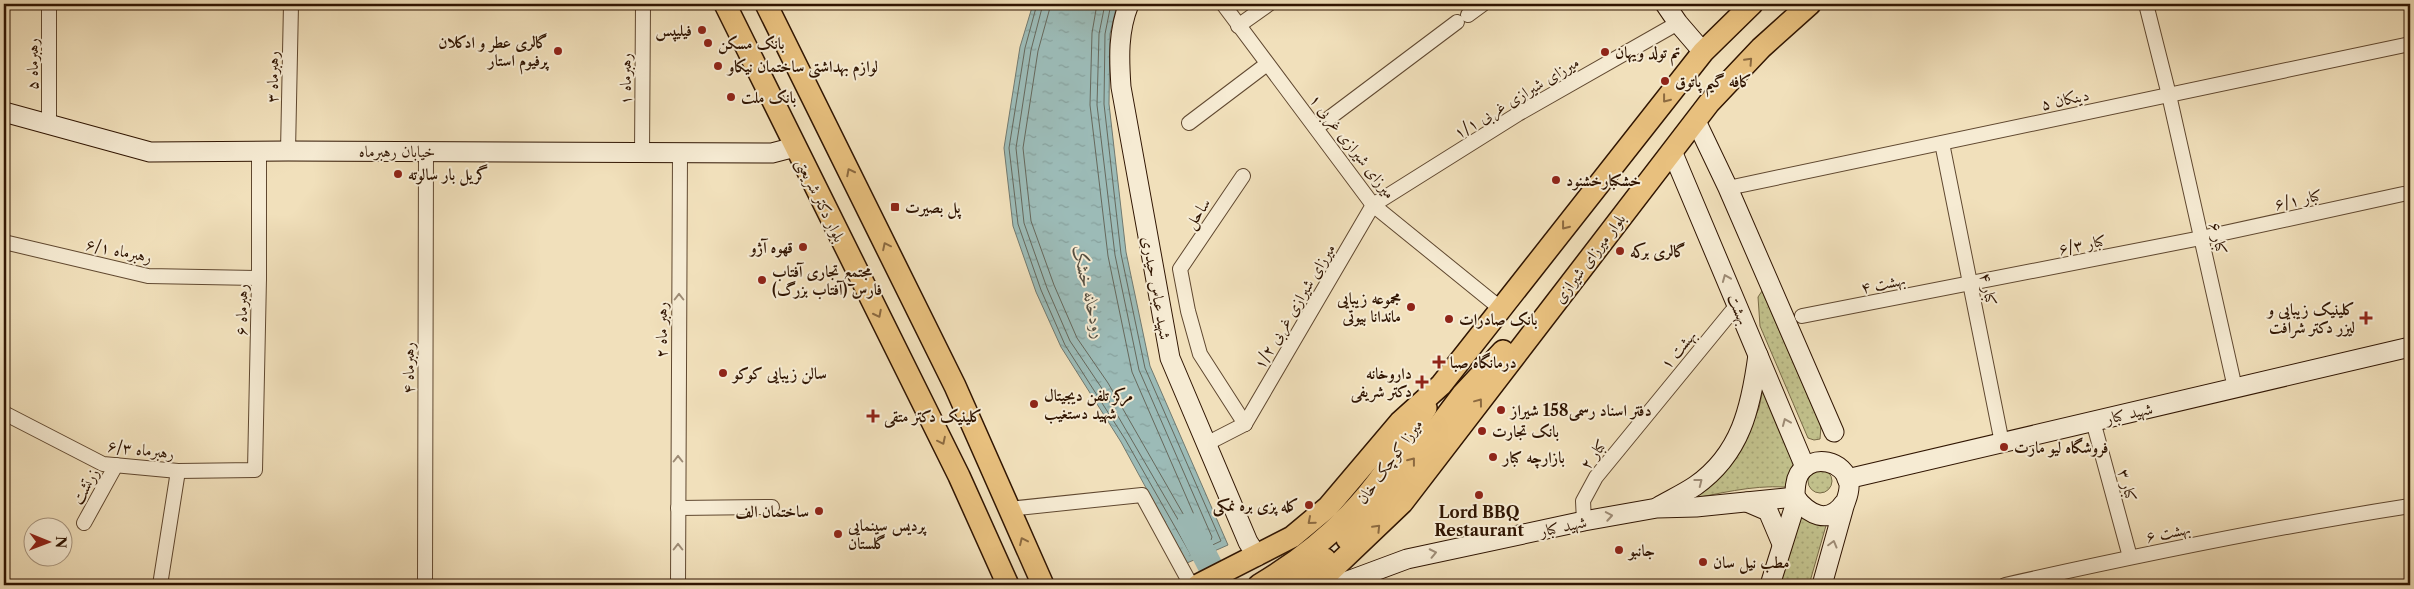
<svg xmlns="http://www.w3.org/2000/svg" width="2414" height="589" viewBox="0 0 2414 589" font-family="'Libre Caslon Text',Amiri,serif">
	<defs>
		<pattern id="grass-dots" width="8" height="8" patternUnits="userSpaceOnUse" patternTransform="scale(1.25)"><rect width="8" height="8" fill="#c1c08b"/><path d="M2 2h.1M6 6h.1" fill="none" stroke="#a6a476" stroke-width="1.8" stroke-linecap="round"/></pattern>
		<pattern id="water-ripples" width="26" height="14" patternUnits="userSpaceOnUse" patternTransform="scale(1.25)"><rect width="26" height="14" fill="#9cbbb7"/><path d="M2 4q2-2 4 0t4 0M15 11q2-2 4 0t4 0" fill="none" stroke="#87a09c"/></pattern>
	</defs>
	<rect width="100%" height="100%" fill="#f1e0bb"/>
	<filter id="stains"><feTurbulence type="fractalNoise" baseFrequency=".004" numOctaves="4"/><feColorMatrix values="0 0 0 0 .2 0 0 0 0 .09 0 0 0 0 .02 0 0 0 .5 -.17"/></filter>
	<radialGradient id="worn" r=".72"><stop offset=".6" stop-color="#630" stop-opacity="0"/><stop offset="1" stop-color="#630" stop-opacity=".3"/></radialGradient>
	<g fill="url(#grass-dots)" stroke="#786a46">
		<path d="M1762,291L1821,426L1820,439L1814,440L1808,438L1760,326L1758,297Z"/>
		<path d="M1764,384L1797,457L1785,487C1751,485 1718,494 1685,500L1744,443L1759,408Z"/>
		<circle cx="1820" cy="481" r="12"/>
		<path d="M1798,513L1811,522H1827L1809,585H1778Z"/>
	</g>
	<path fill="url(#water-ripples)" stroke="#71796f" d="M1033,4H1117L1110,34L1109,104L1126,252L1150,366L1228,545L1187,563L1121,442L1061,347L1036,292L1013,226L1004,148L1020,47Z"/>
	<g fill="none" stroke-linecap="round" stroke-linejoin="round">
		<g stroke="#66685c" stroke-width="1">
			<path d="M1037,4L1025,48L1009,148L1018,224L1041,290L1065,345L1125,439L1191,555L1221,541L1145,368L1121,254L1104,104L1105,34L1111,4"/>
			<path d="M1043,4L1031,50L1016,148L1024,223L1047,288L1070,341L1101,387L1194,547L1211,540L1212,537L1139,370L1115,255L1097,105L1099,34L1105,4"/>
			<path d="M1051,4L1038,51L1023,148L1031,221L1054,285L1077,338L1108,383L1197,538L1202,533L1132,372L1108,256L1090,105L1092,33L1097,4"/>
		</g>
		<path stroke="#9cbbb7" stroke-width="25" d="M1189,525L1220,585"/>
		<g stroke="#604830" stroke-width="16">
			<g id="street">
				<path d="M1223,4L1373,205L1500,308"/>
				<path d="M2146,4L2169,95L2235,388"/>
				<path d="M1468,15L1483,4"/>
				<path d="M1238,26L1269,4"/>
				<path d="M1189,123L1267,64"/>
				<path d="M49,124V4"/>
				<path d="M1316,128L1457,22"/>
				<path d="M1942,143L2002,443"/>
				<path d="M288,151L291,4"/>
				<path d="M642,154L643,4"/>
				<path d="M1243,176L1180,269L1188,311L1200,354L1245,424"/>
				<path d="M1728,188L2410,44"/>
				<path d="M4,242L148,276L259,278"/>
				<path d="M1802,316L2201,238L2403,194"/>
				<path d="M4,413L103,464L178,471L255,470L259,278V151"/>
				<path d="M2093,421L2130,557"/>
				<path d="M1245,424L1373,205L1518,114L1678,23"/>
				<path d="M1206,444L1245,424"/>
				<path d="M678,508L772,507"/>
				<path d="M1008,509L1142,495L1191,585"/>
				<path d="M1584,521L1583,501L1596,477L1737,305"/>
				<path d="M84,523L116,465"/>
				<path d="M160,585L178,471"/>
				<path d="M425,585L426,151"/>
				<path d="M678,585L680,153"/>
				<path d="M2005,585C2139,555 2274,527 2410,506"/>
			</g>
		</g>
		<g stroke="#301502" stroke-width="21">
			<g id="secondary">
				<path d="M1129,4C1118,31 1119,58 1121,87L1170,358L1248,542L1257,556"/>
				<path d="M1665,4L1678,23L1703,52"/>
				<path d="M4,112L150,152L288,151L772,153L795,147"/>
				<path d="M1696,121L1728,188L1834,432"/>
				<path d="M1672,151L1805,467"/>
				<path d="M1847,479L2410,347"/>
				<path d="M1747,502L1768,511L1782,544"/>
				<path d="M1658,507C1670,500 1683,494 1695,486C1741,454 1751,407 1758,355"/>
				<path d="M1337,585L1407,559L1584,521L1657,508L1696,507L1795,497"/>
				<path d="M1770,585L1797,499"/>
				<path d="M1822,585C1829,560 1836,535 1843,510C1845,501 1850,494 1849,484C1845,460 1812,453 1799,474C1795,481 1795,489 1795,497C1808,514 1828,526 1844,503"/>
			</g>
		</g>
		<g stroke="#301502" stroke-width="24">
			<g id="primary">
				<path d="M725,4L959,476L1008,585"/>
				<path d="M766,4L955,386L1043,585"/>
				<path d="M1347,539L1413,460L1462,395L1503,351"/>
				<path d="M1198,585L1292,537L1328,507L1400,422L1441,385L1703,52L1752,4"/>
				<path d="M1259,585C1308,556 1353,518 1386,470C1400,450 1413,429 1426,408"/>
				<path d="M1295,585L1325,559"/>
				<path d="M1316,585L1402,503L1709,103L1761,48L1810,4"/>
			</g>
		</g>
		<use href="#street" stroke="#f6ebd3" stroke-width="14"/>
		<use href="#secondary" stroke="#f6ebd3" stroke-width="19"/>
		<use href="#primary" stroke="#e8c07e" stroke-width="21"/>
	</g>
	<defs><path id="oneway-chevron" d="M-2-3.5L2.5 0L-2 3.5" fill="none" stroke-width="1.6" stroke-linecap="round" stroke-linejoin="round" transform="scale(1.25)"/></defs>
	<g stroke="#8c6a40">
		<use href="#oneway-chevron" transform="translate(1749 61) rotate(-47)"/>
		<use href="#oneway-chevron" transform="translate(1666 99) rotate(128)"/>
		<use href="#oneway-chevron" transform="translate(850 172) rotate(-117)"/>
		<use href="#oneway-chevron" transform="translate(1565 226) rotate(128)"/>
		<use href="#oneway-chevron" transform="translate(886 246) rotate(-116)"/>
		<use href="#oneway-chevron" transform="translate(878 314) rotate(63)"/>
		<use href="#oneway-chevron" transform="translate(1479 402) rotate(-53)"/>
		<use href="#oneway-chevron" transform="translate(942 441) rotate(64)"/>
		<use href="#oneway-chevron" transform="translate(1412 461) rotate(-52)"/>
		<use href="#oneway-chevron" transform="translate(1311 521) rotate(139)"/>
		<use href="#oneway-chevron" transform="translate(1377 528) rotate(-46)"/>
		<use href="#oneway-chevron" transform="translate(1023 541) rotate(-115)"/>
	</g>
	<g stroke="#9d8b75">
		<use href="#oneway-chevron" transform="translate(1726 278) rotate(-112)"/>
		<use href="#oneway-chevron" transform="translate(679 297) rotate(-90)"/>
		<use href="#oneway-chevron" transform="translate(1786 422) rotate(-113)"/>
		<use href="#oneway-chevron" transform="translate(678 459) rotate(-90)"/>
		<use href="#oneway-chevron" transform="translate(1699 482) rotate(-38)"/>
		<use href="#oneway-chevron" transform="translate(1609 516) rotate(-10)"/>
		<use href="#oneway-chevron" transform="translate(1833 544) rotate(-75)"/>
		<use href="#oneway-chevron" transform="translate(678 547) rotate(-90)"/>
		<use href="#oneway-chevron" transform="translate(1433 553) rotate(-12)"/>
	</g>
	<g fill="#8f2418" stroke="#f6ebd3" stroke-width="2">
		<circle cx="702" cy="30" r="5"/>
		<circle cx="708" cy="43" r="5"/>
		<circle cx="558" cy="51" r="5"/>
		<circle cx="1605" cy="52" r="5"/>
		<circle cx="718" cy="66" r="5"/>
		<circle cx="1665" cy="81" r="5"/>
		<circle cx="731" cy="97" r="5"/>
		<circle cx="398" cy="174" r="5"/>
		<circle cx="1556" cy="180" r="5"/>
		<rect x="890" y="202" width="10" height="10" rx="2.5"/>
		<circle cx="803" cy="247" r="5"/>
		<circle cx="1620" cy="251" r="5"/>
		<circle cx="762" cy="280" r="5"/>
		<circle cx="1411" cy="307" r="5"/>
		<path d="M2363.5 310.5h5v5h5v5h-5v5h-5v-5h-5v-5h5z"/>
		<circle cx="1449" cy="319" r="5"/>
		<path d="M1436.5 354.5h5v5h5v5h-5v5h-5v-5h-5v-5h5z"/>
		<circle cx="723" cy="373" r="5"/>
		<path d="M1419.5 374.5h5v5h5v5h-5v5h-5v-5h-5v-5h5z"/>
		<circle cx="1034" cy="404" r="5"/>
		<circle cx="1501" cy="410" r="5"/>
		<path d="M870.5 408.5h5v5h5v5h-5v5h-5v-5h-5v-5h5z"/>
		<circle cx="1482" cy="431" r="5"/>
		<circle cx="2004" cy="447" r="5"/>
		<circle cx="1493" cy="457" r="5"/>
		<circle cx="1479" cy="495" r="5"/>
		<circle cx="1309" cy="505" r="5"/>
		<circle cx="819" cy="511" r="5"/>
		<circle cx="838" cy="534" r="5"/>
		<circle cx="1619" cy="550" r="5"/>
		<circle cx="1703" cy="562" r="5"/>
	</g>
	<g text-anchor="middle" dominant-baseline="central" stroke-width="4" stroke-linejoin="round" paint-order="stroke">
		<g font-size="16" font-weight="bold" fill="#301502" stroke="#f6ebd3" text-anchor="start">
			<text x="692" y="30" text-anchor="end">فیلیپس</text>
			<text x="548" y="42" text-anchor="end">گالری عطر و ادکلان<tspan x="548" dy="18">پرفیوم استار</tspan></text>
			<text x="718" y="43">بانک مسکن</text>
			<text x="1615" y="52">تم تولد ویهان</text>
			<text x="728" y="66">لوازم بهداشتی ساختمان نیکاو</text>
			<text x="1675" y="81">کافه گیم پاتوق</text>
			<text x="741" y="97">بانک ملت</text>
			<text x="408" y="174">گریل بار سالوته</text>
			<text x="1566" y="180">خشکبارخشنود</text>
			<text x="905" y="207">پل بصیرت</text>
			<text x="793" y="247" text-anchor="end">قهوه آژو</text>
			<text x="1630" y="251">گالری برکه</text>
			<text x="772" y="271">مجتمع تجاری آفتاب<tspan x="772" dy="18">فارس (آفتاب بزرگ)</tspan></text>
			<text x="1401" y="298" text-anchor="end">مجموعه زیبایی<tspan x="1401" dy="18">ماندانا بیوتی</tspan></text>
			<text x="2355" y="309" text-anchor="end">کلینیک زیبایی و<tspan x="2355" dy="18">لیزر دکتر شرافت</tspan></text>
			<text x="1459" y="319">بانک صادرات</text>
			<text x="1450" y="362">درمانگاه صبا</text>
			<text x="733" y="373">سالن زیبایی کوکو</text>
			<text x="1412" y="373" text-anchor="end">داروخانه<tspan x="1412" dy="18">دکتر شریفی</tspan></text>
			<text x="1044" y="395">مرکز تلفن دیجیتال<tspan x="1044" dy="18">شهید دستغیب</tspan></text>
			<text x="1511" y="410">دفتر اسناد رسمی158 شیراز</text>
			<text x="884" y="416">کلینیک دکتر متقی</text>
			<text x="1492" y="431">بانک تجارت</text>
			<text x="2014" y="447">فروشگاه لیو مارت</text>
			<text x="1503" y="457">بازارچه کبار</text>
			<text x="1299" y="505" text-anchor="end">کله پزی بره نمکی</text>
			<text x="809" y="511" text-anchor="end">ساختمان الف</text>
			<text x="1479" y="512" text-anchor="middle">Lord BBQ<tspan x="1479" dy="18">Restaurant</tspan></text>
			<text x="848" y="525">پردیس سینمایی<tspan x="848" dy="18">گلستان</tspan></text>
			<text x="1629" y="550">جانبو</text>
			<text x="1713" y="562">مطب نیل سان</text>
		</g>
		<g font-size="16" fill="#301502" stroke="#f6ebd3">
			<text transform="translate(32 64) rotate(-90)">۵ رهبرماه</text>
			<text transform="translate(272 77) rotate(-89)">۳ رهبرماه</text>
			<text transform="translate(625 79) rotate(-90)">۱ رهبرماه</text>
			<text transform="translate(1516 97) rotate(-31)">۱/۱ میرزای شیرازی غربی</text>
			<text transform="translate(2065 99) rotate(-12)">۵ دینکان</text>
			<text transform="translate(1353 146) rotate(52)">۱ میرزای شیرازی غربی</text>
			<text x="397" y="151">خیابان رهبرماه</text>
			<text transform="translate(2298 199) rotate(-12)">۶/۱ کبار</text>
			<text transform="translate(821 200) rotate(64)">بلوار دکتر شریعتی</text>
			<text transform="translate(1197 213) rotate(-56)">ساحل</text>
			<text transform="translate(2219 238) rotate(77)">۶ کبار</text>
			<text transform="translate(2082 244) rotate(-11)">۶/۳ کبار</text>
			<text transform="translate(119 250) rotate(12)">۶/۱ رهبرماه</text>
			<text transform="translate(1589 258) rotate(-53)">بلوار میرزای شیرازی</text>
			<text transform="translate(1883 283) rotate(-11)">۴ بهشت</text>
			<text transform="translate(1157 288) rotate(80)">شهید عباس حیدری</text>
			<text transform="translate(1989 289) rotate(79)">۴ کبار</text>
			<text transform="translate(1294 306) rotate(-59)">۱/۲ میرزای شیرازی غربی</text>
			<text transform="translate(1739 309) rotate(67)">بهشت</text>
			<text transform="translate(241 310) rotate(-89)">۶ رهبرماه</text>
			<text transform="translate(661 330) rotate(-90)">۲ رهبر ماه</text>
			<text transform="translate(1678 349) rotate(-50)">۱ بهشت</text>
			<text transform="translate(408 368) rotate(-90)">۴ رهبرماه</text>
			<text transform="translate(2129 413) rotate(-13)">شهید کبار</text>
			<text transform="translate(141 449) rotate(7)">۶/۳ رهبرماه</text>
			<text transform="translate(1593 454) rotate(-53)">۲ کبار</text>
			<text transform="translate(1389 461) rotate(-54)">میرزا کوچک خان</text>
			<text transform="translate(2128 485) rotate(75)">۳ کبار</text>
			<text transform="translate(85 486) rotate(-61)">زرتشت</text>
			<text transform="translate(1563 526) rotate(-12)">شهید کبار</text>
			<text transform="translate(2168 532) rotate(-11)">۶ بهشت</text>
		</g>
		<g font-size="18" font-style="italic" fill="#564f41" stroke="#f6ebd3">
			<text transform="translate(1089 292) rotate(77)">رودخانه خشک</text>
		</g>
	</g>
	<rect width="2414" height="589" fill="none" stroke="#f1e0bb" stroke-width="20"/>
	<rect x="5" y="5" width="2404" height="579" fill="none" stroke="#301502" stroke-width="2.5"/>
	<rect x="10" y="10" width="2394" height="569" fill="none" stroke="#301502"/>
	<g transform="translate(48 542) rotate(91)"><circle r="24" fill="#f6ebd3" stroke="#a7957f"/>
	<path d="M0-4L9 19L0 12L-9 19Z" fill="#8f2418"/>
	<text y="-8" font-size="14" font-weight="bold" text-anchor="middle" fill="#301502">N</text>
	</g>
	<rect width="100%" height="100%" filter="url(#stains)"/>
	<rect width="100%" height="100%" fill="url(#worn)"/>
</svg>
